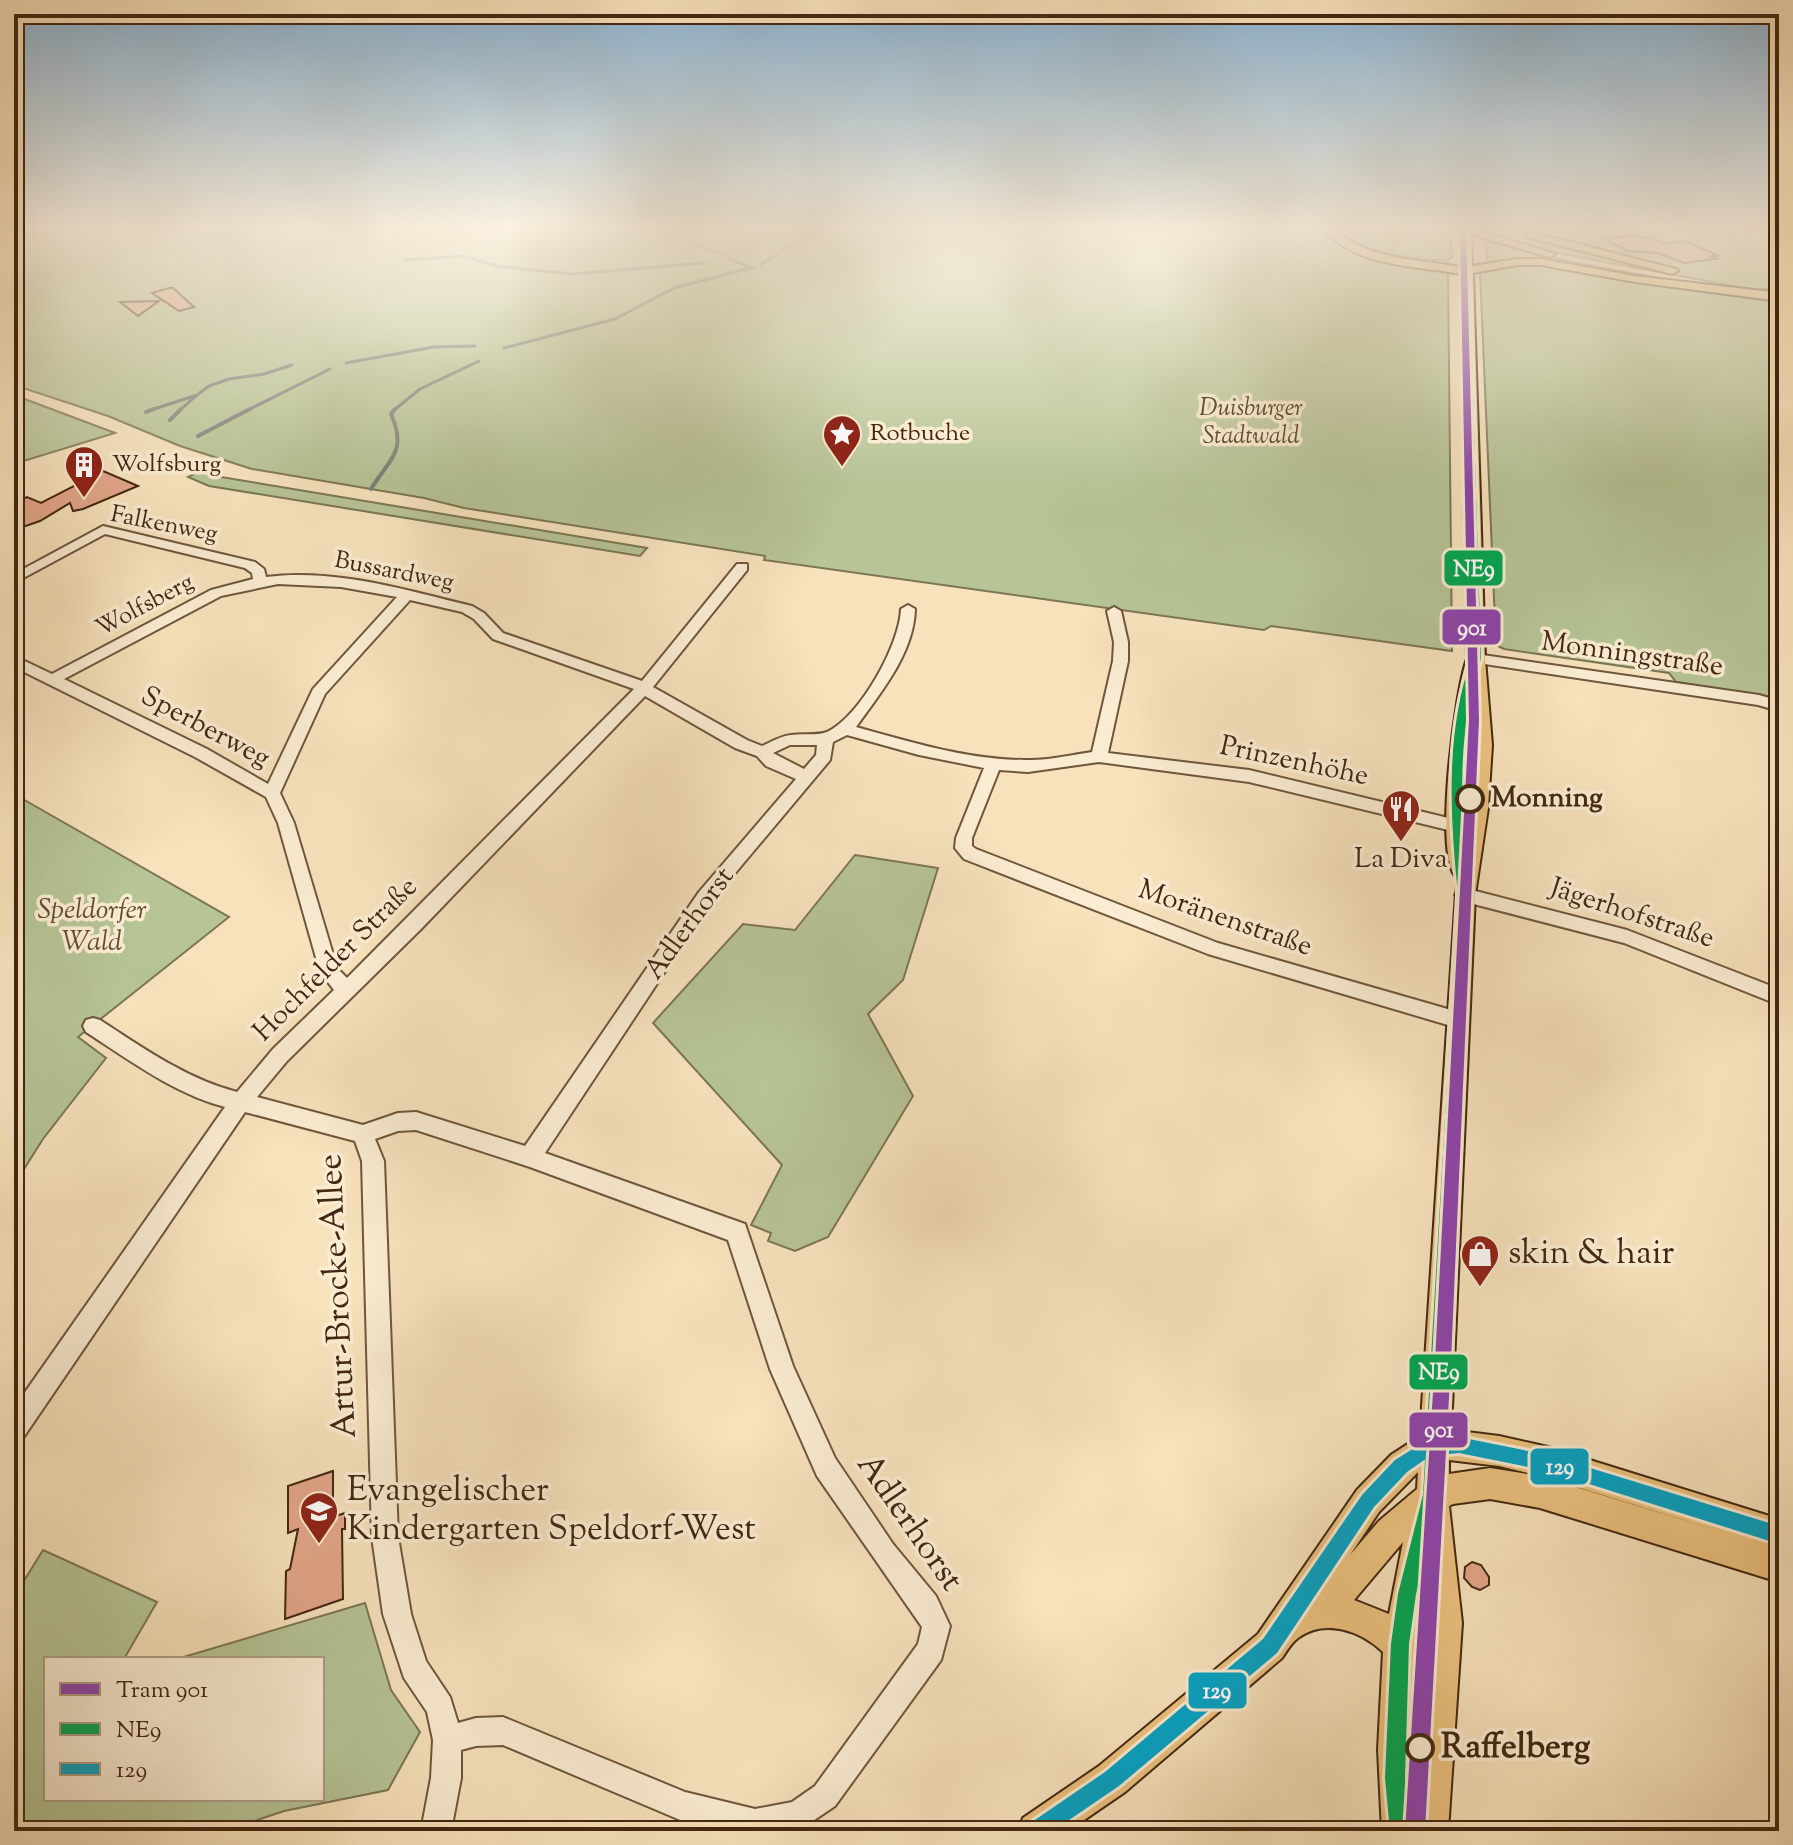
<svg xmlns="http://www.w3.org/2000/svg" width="1793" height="1845" viewBox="0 0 1793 1845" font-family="'Sorts Mill Goudy',serif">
	<rect width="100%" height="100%" fill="#f7e2bc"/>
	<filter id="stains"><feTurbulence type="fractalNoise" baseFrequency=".0025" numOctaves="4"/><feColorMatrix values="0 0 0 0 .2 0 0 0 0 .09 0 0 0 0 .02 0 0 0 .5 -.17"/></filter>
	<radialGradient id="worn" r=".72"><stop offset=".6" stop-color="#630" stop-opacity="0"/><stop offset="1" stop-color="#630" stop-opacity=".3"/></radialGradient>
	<g fill="#b6c496" stroke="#7c7654" stroke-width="2">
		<path d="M14,225H1329C1331,263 1422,258 1448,272L1452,651L1271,626L1264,630L764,560L765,556L464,508L424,498L252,469L180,446L108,416L14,385Z"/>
		<path d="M1350,225H1438L1450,229L1452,257L1447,261C1421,258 1361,257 1347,231Z"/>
		<path d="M1486,225H1682L1727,228L1726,225H1764L1769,232H1779V289H1750L1562,254L1488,234Z"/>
		<path d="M1485,241L1572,262L1779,300V698L1676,682L1669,673L1504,649L1496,645L1480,272L1489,269Z"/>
		<path d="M14,395L115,433L14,464Z"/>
		<path d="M204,469L221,477L647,548L640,556L209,486L188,477Z"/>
		<path d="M14,794L229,917L78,1037L106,1058L43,1139L14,1185Z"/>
		<path d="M855,855L938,868L903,980L868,1014L913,1096L828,1237L795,1251L768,1241L771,1233L751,1225L782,1165L653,1023L743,924L795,930Z"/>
		<path d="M43,1550L157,1602L124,1659H46V1799H322V1659H177L365,1603L391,1690L420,1732L388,1790L284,1811L225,1831H14V1597Z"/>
	</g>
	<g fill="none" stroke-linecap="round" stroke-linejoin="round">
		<g stroke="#7c7f78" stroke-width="3">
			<path d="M646,225L723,255"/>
			<path d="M730,259L751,268"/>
			<path d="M404,260L464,256L496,266L573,274L704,263"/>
			<path d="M761,265L799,239L821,232L893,225"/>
			<path d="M504,348L615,319L674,288L754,267"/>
			<path d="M346,363L434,347L475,346"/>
			<path d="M148,411L197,395L209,386L229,379L264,374L292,365"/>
			<path d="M179,411L196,396"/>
			<path d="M246,411L330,369"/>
			<path d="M393,411L420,389L479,361"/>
		</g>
		<g stroke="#7c7f78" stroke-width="4">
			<path d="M146,412L154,409"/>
			<path d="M170,420L181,409"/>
			<path d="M198,436L250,409"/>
			<path d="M371,489C389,459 408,452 391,414L395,409"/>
		</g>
	</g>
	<g fill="#e2a689" stroke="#422711" stroke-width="2">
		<path d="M1628,236L1652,238L1664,244L1686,241L1719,256H1710L1716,259L1684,263L1658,253L1627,251L1605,239Z"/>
		<path d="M169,288H173L194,307L179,311L152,293Z"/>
		<path d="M159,301L138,316L120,302Z"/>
		<path d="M103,471L138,486L83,509L73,511L70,503L40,521L23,527L14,523V503L27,497L41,503Z"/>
		<path d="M333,1471V1517L345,1513V1529H342L343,1599L285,1619L286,1571L290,1569L298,1529L288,1533V1486Z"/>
		<path d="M1472,1562L1481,1565L1489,1577V1585L1480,1590L1472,1587L1464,1578L1465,1567Z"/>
	</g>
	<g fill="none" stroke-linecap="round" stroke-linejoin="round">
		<path stroke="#d3bd9a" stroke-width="14" stroke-dasharray="14 7" stroke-linecap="butt" d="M1725,225L1766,227"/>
		<g stroke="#6f563c" stroke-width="4">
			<g id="minor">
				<path d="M103,526L255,562L264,569L266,577C334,568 406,590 472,606L484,613L503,633L642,681L737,564H747V570L653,687L747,740L762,746C771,742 781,736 791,735C803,733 816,736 827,732C860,717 900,644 901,609L908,605L915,609C914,653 881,692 856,727C911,742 968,760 1025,760C1047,761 1070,755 1092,752L1113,661L1114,642L1107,611L1114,607L1121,611L1128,642V661L1108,753L1249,770L1469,823L1477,829L1469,835L1249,782L1099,762L1028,772L999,770L972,838V846L976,849L1218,943L1465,1014L1468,1020L1465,1026L1458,1028L1208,954L964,859L955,848L956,838L984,768L919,755L847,735L833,742L830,760L711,902L545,1153L745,1224L793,1366L835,1458L893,1544L936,1596L950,1626L941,1660L835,1806L798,1831H722L685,1822L503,1745L476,1746L461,1750V1778L451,1831H421L431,1778L433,1740L427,1712L404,1678L383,1614L372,1537L362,1161L355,1141L245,1112L23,1438L14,1441V1408L225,1107C175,1094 129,1060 86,1032L83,1026L86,1020L93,1018L100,1020C143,1048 187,1079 237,1092L273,1049L334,990L320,972L278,823L266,797L195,757L14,667V656L52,674L211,590L253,579L252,573L245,568L105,534L14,583V574ZM278,584L341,587L397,597L313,689L268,784L207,749L64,679L221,596ZM410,600L462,612L474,619L493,639L634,689L347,978L337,968L294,823L280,793L325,694ZM645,696L735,748L757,756L766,766L796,779L699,892L525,1146L416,1112L398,1113L363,1125L257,1097L287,1061L421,929ZM790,745H817L816,755L804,769L773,753ZM416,1130L530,1167L728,1240L770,1369L817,1476L922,1627L918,1644L815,1786L792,1802L755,1809L685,1792L503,1717L476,1718L458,1723L450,1697L426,1661L411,1614L398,1537L384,1161L375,1139L398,1131Z"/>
				<path d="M1476,654L1759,695L1779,701V711L1758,705L1471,662V656Z"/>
				<path d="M1464,888L1627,930L1779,989V1005L1624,943L1458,900L1455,895L1458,890Z"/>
			</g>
		</g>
		<g stroke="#422711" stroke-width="4">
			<g id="major">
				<path d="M1328,225H1338V232C1369,260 1422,260 1461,267V236L1465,233L1445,225H1462L1555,254L1549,257L1470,234L1472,266L1517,259H1541L1635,276L1779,293V301L1635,282L1541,265H1517L1473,273L1485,659L1492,745L1488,808L1475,895L1451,1430L1499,1436L1548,1447L1779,1519V1582L1540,1508L1490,1499L1453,1504L1449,1506L1462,1623L1448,1831H1382L1378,1750L1383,1652C1361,1631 1325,1618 1298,1638C1292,1642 1286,1652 1282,1658L1125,1792L1068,1831H1018L1023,1818L1099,1766L1258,1634L1357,1490L1391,1455L1420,1436L1457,878C1433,859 1455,690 1467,659L1461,274C1419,266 1358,267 1328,233ZM1449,1460L1499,1466L1548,1478L1732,1535L1540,1476L1490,1468L1449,1474ZM1418,1472L1417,1489L1379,1521L1350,1555L1379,1512ZM1403,1542L1389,1614L1354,1600ZM1425,1591L1428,1623L1415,1790L1414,1709Z"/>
				<path d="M1531,232L1676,269L1678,271L1672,274L1527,237V233Z"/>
			</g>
		</g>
		<g stroke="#422711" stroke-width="4">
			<path id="highway" d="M1761,225H1779V232L1762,230Z"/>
		</g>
		<use href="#minor" fill="#faecd3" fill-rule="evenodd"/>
		<use href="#major" fill="#ecc17e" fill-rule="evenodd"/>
		<use href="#highway" fill="#ecc17e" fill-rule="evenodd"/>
		<g stroke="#422711" stroke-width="14" stroke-linecap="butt">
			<path id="major-bridge" d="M1465,225L1466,236"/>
		</g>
		<use href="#major-bridge" stroke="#ecc17e" stroke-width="12"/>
		<g stroke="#faecd3" stroke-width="6">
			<path id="bus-1" d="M1462,225H1468L1481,659C1455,736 1461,815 1470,895L1441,1495L1416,1594L1409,1644L1405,1778L1410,1831H1390L1385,1778L1391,1644L1398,1594L1423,1495L1458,895C1450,815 1445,736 1471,659Z"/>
		</g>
		<g stroke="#faecd3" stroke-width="6">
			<path id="bus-2" d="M1459,1437L1548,1455L1779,1526V1544L1548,1471L1459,1453L1430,1456L1407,1472L1374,1507L1277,1653L1119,1786L1053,1831H1026L1029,1824L1105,1772L1263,1639L1362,1495L1395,1460L1427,1440Z"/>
		</g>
		<use href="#bus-1" fill="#00a651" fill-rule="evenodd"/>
		<use href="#bus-2" fill="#03a2c5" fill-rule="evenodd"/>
		<g stroke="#faecd3" stroke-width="6">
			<path id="tram-1" d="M1460,225H1466L1479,720L1451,1361L1425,1831H1405L1435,1361L1469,720Z"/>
		</g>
		<use href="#tram-1" fill="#8e44ad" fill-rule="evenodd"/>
	</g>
	<linearGradient id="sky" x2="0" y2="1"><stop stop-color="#8cb6d7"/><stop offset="0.47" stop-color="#fbf2e1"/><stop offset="1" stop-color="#fbf2e1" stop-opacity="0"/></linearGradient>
	<rect width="1793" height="483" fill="url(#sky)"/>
	<defs>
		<g id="sight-pin" transform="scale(2)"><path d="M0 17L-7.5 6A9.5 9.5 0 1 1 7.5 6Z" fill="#8f2418" stroke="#faecd3"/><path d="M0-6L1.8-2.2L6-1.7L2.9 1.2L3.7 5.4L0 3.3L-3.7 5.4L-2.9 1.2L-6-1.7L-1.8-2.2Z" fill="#fff"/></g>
		<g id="building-pin" transform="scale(2)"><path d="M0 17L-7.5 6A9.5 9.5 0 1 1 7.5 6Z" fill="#8f2418" stroke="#faecd3"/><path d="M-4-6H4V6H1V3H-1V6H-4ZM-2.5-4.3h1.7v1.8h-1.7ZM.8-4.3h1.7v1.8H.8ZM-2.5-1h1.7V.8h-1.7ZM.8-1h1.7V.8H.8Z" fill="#fff"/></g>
		<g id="restaurant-pin" transform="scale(2)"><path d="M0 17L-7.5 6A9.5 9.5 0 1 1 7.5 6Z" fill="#8f2418" stroke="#faecd3"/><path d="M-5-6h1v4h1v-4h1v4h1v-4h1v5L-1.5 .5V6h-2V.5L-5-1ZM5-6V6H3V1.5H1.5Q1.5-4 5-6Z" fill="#fff"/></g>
		<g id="shop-pin" transform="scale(2)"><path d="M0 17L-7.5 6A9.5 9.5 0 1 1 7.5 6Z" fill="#8f2418" stroke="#faecd3"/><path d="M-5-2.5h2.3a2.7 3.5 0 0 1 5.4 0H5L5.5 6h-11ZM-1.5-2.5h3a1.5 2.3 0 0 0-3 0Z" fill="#fff"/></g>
		<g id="school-pin" transform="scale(2)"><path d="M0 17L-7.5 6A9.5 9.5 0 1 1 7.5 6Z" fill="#8f2418" stroke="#faecd3"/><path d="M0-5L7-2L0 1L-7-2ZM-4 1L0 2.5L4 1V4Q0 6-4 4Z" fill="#fff"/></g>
	</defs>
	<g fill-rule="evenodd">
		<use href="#sight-pin" x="842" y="434"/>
		<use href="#building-pin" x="84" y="465"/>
		<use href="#restaurant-pin" x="1401" y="809"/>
		<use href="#shop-pin" x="1480" y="1254"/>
		<use href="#school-pin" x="319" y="1511"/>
	</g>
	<g fill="#faecd3" stroke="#422711" stroke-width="4">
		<circle cx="1470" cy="799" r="13"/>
		<circle cx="1420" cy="1748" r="13"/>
	</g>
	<g text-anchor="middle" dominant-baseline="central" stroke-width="7" stroke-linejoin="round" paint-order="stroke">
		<g font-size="24" font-style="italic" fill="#5f4e32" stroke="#faecd3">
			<text x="1251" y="409">Duisburger<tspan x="1251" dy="28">Stadtwald</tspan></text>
		</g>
		<g font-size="24" fill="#422711" stroke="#faecd3" text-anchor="start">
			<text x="870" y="434">Rotbuche</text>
			<text x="112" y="465">Wolfsburg</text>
		</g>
		<g font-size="24" fill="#422711" stroke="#faecd3">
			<text transform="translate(164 525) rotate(11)">Falkenweg</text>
			<text transform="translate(394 572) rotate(11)">Bussardweg</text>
			<text transform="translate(145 606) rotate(-28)">Wolfsberg</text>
		</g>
		<g font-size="28" fill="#422711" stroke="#faecd3">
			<text transform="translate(1632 655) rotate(8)">Monningstraße</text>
			<text transform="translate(205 728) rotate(28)">Sperberweg</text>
			<text transform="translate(1294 762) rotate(12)">Prinzenhöhe</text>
			<text transform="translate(1632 914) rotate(18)">Jägerhofstraße</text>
			<text transform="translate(1225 919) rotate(19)">Moränenstraße</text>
			<text transform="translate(690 924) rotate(-54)">Adlerhorst</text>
			<text transform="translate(336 960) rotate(-45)">Hochfelder Straße</text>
		</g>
		<g font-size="28" font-weight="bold" fill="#422711" stroke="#faecd3" text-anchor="start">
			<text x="1491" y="799">Monning</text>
		</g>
		<g font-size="28" fill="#422711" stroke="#faecd3">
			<text x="1401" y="860">La Diva</text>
		</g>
		<g font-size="28" font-style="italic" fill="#5f4e32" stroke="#faecd3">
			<text x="92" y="911">Speldorfer<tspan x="92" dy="32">Wald</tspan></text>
		</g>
		<g font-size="34" fill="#422711" stroke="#faecd3" text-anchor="start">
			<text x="1508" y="1254">skin &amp; hair</text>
			<text x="347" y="1491">Evangelischer<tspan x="347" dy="39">Kindergarten Speldorf-West</tspan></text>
		</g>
		<g font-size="34" fill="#422711" stroke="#faecd3">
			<text transform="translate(339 1296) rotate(-93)">Artur-Brocke-Allee</text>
			<text transform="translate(909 1523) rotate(55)">Adlerhorst</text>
		</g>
		<g font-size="34" font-weight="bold" fill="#422711" stroke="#faecd3" text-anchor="start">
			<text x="1441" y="1748">Raffelberg</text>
		</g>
	</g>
	<g stroke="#faecd3" stroke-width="3">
		<rect x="1443" y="549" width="61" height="38" rx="8" fill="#00a651"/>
		<rect x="1441" y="608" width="61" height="38" rx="8" fill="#8e44ad"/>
		<rect x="1408" y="1353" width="61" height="38" rx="8" fill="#00a651"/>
		<rect x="1408" y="1411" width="61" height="38" rx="8" fill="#8e44ad"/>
		<rect x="1529" y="1447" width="61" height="39" rx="8" fill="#03a2c5"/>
		<rect x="1187" y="1671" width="61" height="39" rx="8" fill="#03a2c5"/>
	</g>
	<g font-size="22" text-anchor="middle" font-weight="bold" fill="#fff">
		<text x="1474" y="576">NE9</text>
		<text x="1472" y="635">901</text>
		<text x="1439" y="1379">NE9</text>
		<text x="1439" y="1437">901</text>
		<text x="1560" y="1474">129</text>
		<text x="1217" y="1698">129</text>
	</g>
	<rect width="1793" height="1845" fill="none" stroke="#f7e2bc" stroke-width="48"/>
	<rect x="16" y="16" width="1761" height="1813" fill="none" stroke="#422711" stroke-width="4"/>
	<rect x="24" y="24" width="1745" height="1797" fill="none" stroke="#422711" stroke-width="2"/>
	<rect x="44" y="1657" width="280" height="144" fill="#faecd3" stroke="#b09d85" stroke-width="2"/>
	<rect x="60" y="1683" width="40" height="12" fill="#8e44ad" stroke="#b09d85" stroke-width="2"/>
	<text x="116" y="1697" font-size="24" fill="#422711">Tram 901</text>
	<rect x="60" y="1723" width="40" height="12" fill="#00a651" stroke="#b09d85" stroke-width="2"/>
	<text x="116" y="1737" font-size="24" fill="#422711">NE9</text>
	<rect x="60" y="1763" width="40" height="12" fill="#03a2c5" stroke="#b09d85" stroke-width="2"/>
	<text x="116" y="1777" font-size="24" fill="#422711">129</text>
	<rect width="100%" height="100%" filter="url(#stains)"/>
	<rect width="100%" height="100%" fill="url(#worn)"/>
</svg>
